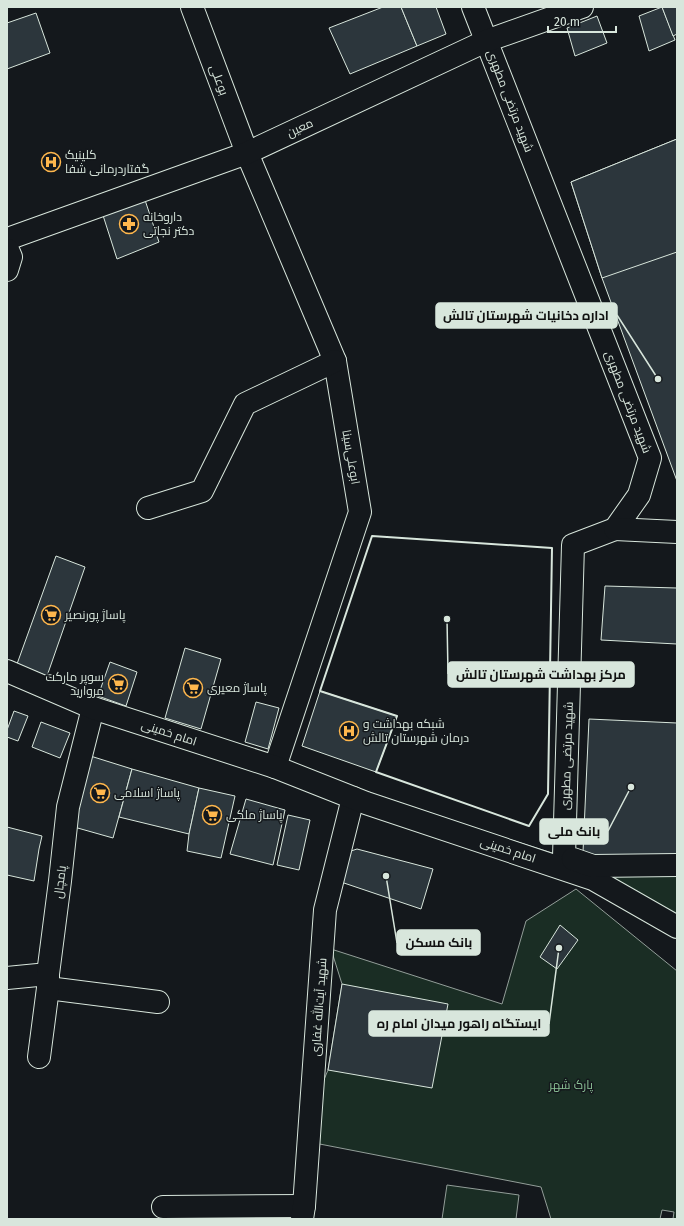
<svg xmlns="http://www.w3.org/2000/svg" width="684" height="1226" viewBox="0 0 684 1226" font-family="'Fira Sans',Cairo,sans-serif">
	<rect width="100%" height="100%" fill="#14181c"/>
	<g fill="#1a2d24" stroke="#939e99">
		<path d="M402,805L593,866L677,865V927Z"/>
		<path d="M576,889L677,971V1219H673L674,1212L662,1210L660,1219H551L541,1187L299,1140L328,1070L342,984L331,949L502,1004L526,921Z"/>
		<path d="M447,1185L519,1195L516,1219H442Z"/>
	</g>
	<g fill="#2c363c" stroke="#d8e6dc">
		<path d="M383,7H401L417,46L350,74L329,28Z"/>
		<path d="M401,7H436L446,34L417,46Z"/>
		<path d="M662,7L675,40L649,51L639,16Z"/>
		<path d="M662,7H677V34L673,36Z"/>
		<path d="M36,13L50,53L7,69V23Z"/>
		<path d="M597,16L607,43L575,56L567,28Z"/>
		<path d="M677,139V481L602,278L571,182Z"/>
		<path d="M677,139V252L602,278L571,182Z"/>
		<path d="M142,191L159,242L117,259L100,206Z"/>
		<path d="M56,556L85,567L47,676L17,664Z"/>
		<path d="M605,586L677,588V644L601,640Z"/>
		<path d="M185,648L221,659L201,729L165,718Z"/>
		<path d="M110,662L137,672L126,706L98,696Z"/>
		<path d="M320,691L397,716L376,772L302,746Z"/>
		<path d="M256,702L279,708L268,749L245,742Z"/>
		<path d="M14,711L28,716L18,741L7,737V730Z"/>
		<path d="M589,719L677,723V862L599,857L583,852Z"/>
		<path d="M41,722L70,733L60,758L32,747Z"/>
		<path d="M84,754L132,769L113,838L67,825Z"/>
		<path d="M132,769L199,788L189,834L119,817Z"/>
		<path d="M199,788L235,796L221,858L187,851L189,834Z"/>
		<path d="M246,799L285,810L273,865L230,854Z"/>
		<path d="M288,815L310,820L299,870L277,865Z"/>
		<path d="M7,827L42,836L39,849L34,881L7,875Z"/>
		<path d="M357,849L433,869L421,909L341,882L345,853Z"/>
		<path d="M560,925L578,940L557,969L540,957Z"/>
		<path d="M342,984L448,1004L432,1088L328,1070Z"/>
	</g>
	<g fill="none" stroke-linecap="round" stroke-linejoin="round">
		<g stroke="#d8e6dc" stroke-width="24">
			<g id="minor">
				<path d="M192,7L247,153L335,361L360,512L275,767"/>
				<path d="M473,7L650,458L639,495L615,529L573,545L564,857"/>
				<path d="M13,237L247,153L486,41L582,7"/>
				<path d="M7,270L11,257L8,250"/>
				<path d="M148,508L202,491L245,404L335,361"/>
				<path d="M615,529L677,532"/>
				<path d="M7,978L48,974"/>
				<path d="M48,988L158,1002"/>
				<path d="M39,1057L48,988V974L60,881L68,807L93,708"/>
				<path d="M163,1207L304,1206"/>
				<path d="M302,1219L304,1206L325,910L353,798"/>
			</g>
		</g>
		<g stroke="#d8e6dc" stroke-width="24">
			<g id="major">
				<path d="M7,671L93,708L275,767L366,803L593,879L677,927"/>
				<path d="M573,859L593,866L677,865"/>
			</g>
		</g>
		<use href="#minor" stroke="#14181c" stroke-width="22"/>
		<use href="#major" stroke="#14181c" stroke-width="22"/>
		<path stroke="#d8e6dc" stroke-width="2" d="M372,536L552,548L548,794L529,826L376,772L397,716L320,691Z"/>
	</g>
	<defs>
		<g id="hospital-ring" transform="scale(1)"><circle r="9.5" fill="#14181c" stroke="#ffb74d" stroke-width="1.5"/><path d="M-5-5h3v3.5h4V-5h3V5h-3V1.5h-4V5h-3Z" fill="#ffb74d"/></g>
		<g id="pharmacy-ring" transform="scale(1)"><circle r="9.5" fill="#14181c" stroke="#ffb74d" stroke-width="1.5"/><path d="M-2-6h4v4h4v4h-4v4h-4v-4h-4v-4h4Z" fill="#ffb74d"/></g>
		<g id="supermarket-ring" transform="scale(1)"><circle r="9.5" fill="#14181c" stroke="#ffb74d" stroke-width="1.5"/><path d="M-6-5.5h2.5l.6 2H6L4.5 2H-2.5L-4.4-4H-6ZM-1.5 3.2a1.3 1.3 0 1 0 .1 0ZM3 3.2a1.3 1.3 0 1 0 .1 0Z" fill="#ffb74d"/></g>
	</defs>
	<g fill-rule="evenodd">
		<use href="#hospital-ring" x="51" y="162"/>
		<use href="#pharmacy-ring" x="129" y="224"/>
		<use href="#supermarket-ring" x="51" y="615"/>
		<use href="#supermarket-ring" x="118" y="684"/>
		<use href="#supermarket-ring" x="193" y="688"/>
		<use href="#hospital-ring" x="349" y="731"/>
		<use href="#supermarket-ring" x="100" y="793"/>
		<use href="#supermarket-ring" x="212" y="815"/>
	</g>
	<g text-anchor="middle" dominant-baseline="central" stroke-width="3" stroke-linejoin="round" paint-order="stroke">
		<g font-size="12" fill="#d8e6dc" stroke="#14181c">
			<text transform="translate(219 80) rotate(69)">بوعلی</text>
			<text transform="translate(510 101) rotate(69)">شهید مرتضی مطهری</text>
			<text transform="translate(300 128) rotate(-25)">معین</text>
			<text transform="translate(628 402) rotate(69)">شهید مرتضی مطهری</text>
			<text transform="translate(351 457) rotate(80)">ابوعلی‌سینا</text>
			<text transform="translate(169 733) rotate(18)">امام خمینی</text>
			<text transform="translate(567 756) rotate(-88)">شهید مرتضی مطهری</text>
			<text transform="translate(508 850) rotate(18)">امام خمینی</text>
			<text transform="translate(60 882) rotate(-83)">پامچال</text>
			<text transform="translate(319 1007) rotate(-86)">شهید آیت‌الله غفاری</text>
		</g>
		<g font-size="12" fill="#d8e6dc" stroke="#14181c" text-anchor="start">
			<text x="65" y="155">کلینیک<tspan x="65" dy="14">گفتاردرمانی شفا</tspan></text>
			<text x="143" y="217">داروخانه<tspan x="143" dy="14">دکتر نجاتی</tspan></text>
			<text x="65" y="615">پاساژ پورنصیر</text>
			<text x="104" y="677" text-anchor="end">سوپر مارکت<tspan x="104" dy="14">مروارید</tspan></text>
			<text x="207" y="688">پاساژ معیری</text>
			<text x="363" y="724">شبکه بهداشت و<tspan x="363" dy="14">درمان شهرستان تالش</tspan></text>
			<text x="114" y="793">پاساژ اسلامی</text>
			<text x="226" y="815">پاساژ ملکی</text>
		</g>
		<g font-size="12" fill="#8ac095" stroke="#14181c">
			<text x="571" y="1085">پارک شهر</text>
		</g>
	</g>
	<path fill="none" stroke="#d8e6dc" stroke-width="1.5" d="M658 379L617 315M447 619L448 674M631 787L608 831M386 876L397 943M559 948L549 1024"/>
	<g fill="#d8e6dc" stroke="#14181c" stroke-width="1.5">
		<circle cx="658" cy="379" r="4"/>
		<circle cx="447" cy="619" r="4"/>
		<circle cx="631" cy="787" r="4"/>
		<circle cx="386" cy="876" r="4"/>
		<circle cx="559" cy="948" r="4"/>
	</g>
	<g fill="#d8e6dc" stroke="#d8e6dc" stroke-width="1.5">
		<rect x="436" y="303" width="181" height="25" rx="4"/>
		<rect x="448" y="662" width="186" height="25" rx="4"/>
		<rect x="540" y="819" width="68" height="25" rx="4"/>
		<rect x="397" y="930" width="83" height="25" rx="4"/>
		<rect x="369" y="1011" width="180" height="25" rx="4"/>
	</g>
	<g font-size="13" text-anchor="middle" font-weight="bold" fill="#111">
		<text x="526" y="320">اداره دخانیات شهرستان تالش</text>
		<text x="541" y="679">مرکز بهداشت شهرستان تالش</text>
		<text x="574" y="836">بانک ملی</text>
		<text x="439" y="947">بانک مسکن</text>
		<text x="459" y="1028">ایستگاه راهور میدان امام ره</text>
	</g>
	<rect width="684" height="1226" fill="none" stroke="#d8e6dc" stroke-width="16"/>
	<path d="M548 26v6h68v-6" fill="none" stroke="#d8e6dc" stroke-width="2"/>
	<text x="554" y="26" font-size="12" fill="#d8e6dc" stroke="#14181c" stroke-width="3" paint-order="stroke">20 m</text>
</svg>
